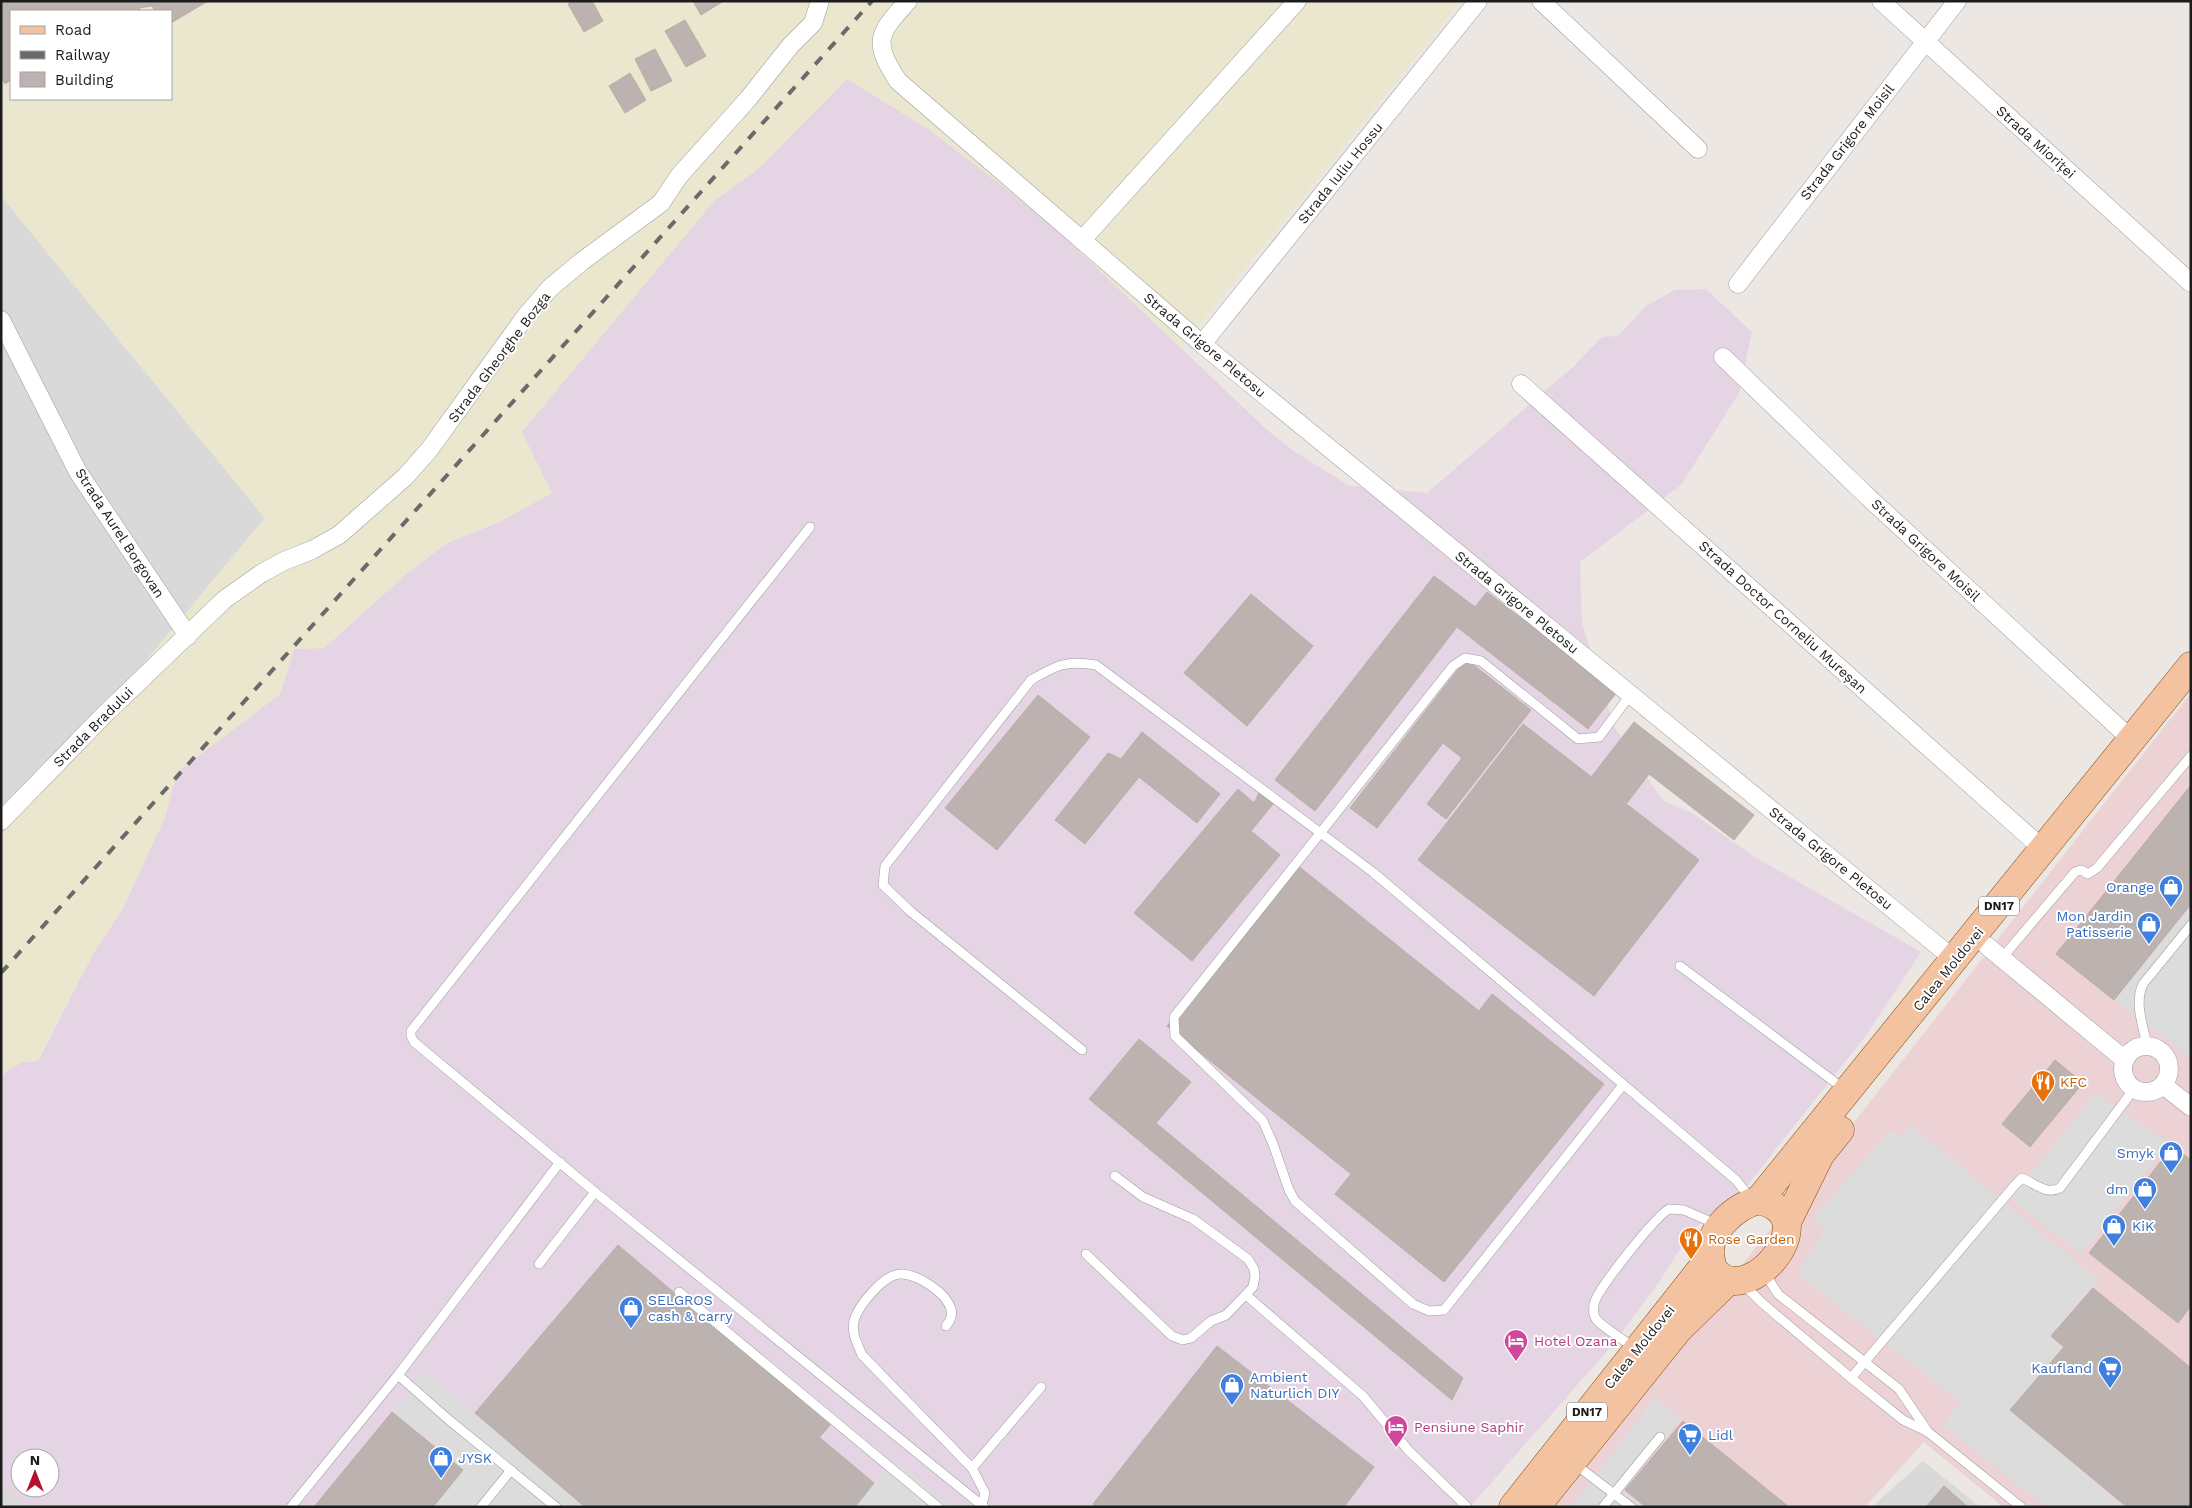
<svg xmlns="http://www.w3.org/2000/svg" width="2192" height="1508" viewBox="0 0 2192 1508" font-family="'Work Sans',sans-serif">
	<rect width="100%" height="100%" fill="#ece7e2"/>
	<g fill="#dad9d9">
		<path d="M1,196L265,518L1,835Z"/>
		<path d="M1923,1461L1980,1507H1872Z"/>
		<path d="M1,1482L26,1507H1Z"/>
	</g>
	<path fill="#ecd2d5" d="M2191,693V1507H2003L1924,1442L1865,1507H1552Z"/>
	<path fill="#e5d4e4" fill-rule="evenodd" d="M847,79L930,130L1013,194L1061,234L1267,430L1295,452L1350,486L1427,493L1573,367L1602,337L1618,336L1646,306L1675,290L1706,289L1752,332L1739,393L1681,485L1580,562L1582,623L1614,726L1662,800L1692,813L1753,856L1921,952L1867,1034L1735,1201L1692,1230L1661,1279L1615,1342L1470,1507H26L1,1482V1075L22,1062L38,1061L93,954L123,908L165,817L177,772L280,694L294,649L324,648L411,570L447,543L499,522L552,493L521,432L714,201L758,169ZM20,1458H50V1488H20Z"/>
	<path fill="#eae7ce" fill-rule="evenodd" d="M1,1H1461L1181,347L1061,234L1013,194L930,130L847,79L758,169L714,201L522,432L552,493L499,522L447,543L411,570L324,648L294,649L280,694L177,772L165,817L123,908L93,954L37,1061L22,1062L1,1075V835L265,518L1,196ZM11,11H171V99H11Z"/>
	<g fill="#dcdcdc">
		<path d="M2191,904V1058L2114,1000Z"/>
		<path d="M2096,1093L2169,1143L2081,1255L2010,1198Z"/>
		<path d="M1910,1125L2099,1280L2051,1335L2064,1347L2010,1410L2125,1507H2047L1943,1426L1960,1402L1797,1274L1824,1230L1812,1219L1891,1130L1899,1137Z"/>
		<path d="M425,1372L475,1413L585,1507H433L463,1470L392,1412Z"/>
		<path d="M1655,1397L1681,1419L1624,1491L1645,1507H1571Z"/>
		<path d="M893,1459L954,1507H855Z"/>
	</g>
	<g fill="#bcb2af" stroke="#bcaca6">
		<path d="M1,1H208L171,23V11H155L152,6L139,8L141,11H11V80L5,84L1,77Z"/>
		<path d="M573,1H592L603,21L584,32L568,4Z"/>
		<path d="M693,1H721L722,2L701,15Z"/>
		<path d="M685,20L706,56L686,67L665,31Z"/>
		<path d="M655,49L672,81L651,91L635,59Z"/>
		<path d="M630,73L646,100L625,113L609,86Z"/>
		<path d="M1434,576L1475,607L1487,592L1617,692L1588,729L1457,627L1315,811L1275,780Z"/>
		<path d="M1251,594L1313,646L1247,726L1184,673Z"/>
		<path d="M1466,659L1531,710L1446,819L1427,804L1462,758L1443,743L1377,828L1350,808Z"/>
		<path d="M1038,695L1090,737L997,850L945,808Z"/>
		<path d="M1634,722L1754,815L1734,840L1649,774L1627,803L1592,776Z"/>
		<path d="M1523,724L1699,860L1594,996L1418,860Z"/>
		<path d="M1142,732L1220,794L1197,823L1139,777L1085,844L1055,820L1108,753L1121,759Z"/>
		<path d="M2191,785V904L2114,1000L2056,954Z"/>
		<path d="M1238,789L1254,803L1259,793L1273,804L1251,831L1280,855L1192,961L1134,913Z"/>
		<path d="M1297,865L1479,1011L1492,994L1604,1084L1444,1282L1335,1194L1351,1174L1167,1026Z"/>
		<path d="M1139,1039L1191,1082L1156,1123L1463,1378L1452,1400L1089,1099Z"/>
		<path d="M2055,1060L2083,1083L2030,1147L2002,1124Z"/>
		<path d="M2173,1146L2191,1160V1306L2178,1323L2089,1253Z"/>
		<path d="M618,1245L830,1425L760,1507H585L475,1413Z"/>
		<path d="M2093,1288L2191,1368V1507H2127L2010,1410L2064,1347L2051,1336Z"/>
		<path d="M1217,1346L1374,1467L1344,1507H1096L1093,1504Z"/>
		<path d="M392,1412L463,1470L433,1507H314Z"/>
		<path d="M1683,1421L1789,1507H1646L1625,1490Z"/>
		<path d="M819,1437L874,1483L855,1507H760Z"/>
		<path d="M1944,1486L1968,1507H1926Z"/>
	</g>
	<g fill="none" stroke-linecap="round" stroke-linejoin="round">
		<g stroke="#9d9d9d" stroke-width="10">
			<g id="lane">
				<path d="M810,527L411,1031V1036L414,1042L595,1192L984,1507"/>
				<path d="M2002,958L2075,872L2081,870L2088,874L2097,868L2191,756"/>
				<path d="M1680,966L1844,1089"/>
				<path d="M2147,1045C2143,1025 2134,1003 2143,984L2191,925"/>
				<path d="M1082,1050L910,911L883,885L885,866L1031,680C1057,665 1066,660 1096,665L1374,873L1736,1180L1751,1199"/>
				<path d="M1623,1085L1444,1310L1429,1311L1413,1304L1295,1201L1289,1190L1273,1144L1263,1121L1175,1036L1174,1017L1453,666L1465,658L1481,661L1578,739L1599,737L1631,694"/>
				<path d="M1086,1254L1172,1336L1183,1340L1191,1338L1211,1321L1226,1315L1253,1287L1255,1276L1254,1269L1248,1259L1193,1219L1143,1197L1115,1176"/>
				<path d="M539,1264L595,1192"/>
				<path d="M1764,1272L1778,1294L1899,1389L1928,1432"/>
				<path d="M1743,1284L1761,1302L1851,1378L1903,1420L1928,1432L2021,1507"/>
				<path d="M679,1292L938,1507"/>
				<path d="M1246,1295L1363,1396L1409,1451L1467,1507"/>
				<path d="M946,1326C950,1321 953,1315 951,1309C946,1292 918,1275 902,1274C884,1273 858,1306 854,1321C851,1333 858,1345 862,1355L972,1468L985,1493L982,1505"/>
				<path d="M1636,1349C1627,1342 1602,1327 1596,1319C1593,1315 1593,1306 1595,1301C1602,1284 1654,1218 1669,1209L1684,1210L1718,1225"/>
				<path d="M398,1375L449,1420L556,1507"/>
				<path d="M1851,1378L2015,1185L2022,1178C2036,1184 2046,1195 2060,1188L2134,1089"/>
				<path d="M1575,1464L1631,1507"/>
				<path d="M972,1468L1041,1387"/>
				<path d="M291,1507L398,1375L560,1162"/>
				<path d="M481,1507L511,1470"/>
				<path d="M1603,1507L1660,1437"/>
			</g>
		</g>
		<g stroke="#9d9d9d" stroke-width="19">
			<g id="street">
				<path d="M908,1C878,34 872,41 898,81L1202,344L1955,960"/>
				<path d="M1541,1L1698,149"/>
				<path d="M1881,1L2191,283"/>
				<path d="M1082,240L1297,1"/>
				<path d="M1738,284L1957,1"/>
				<path d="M1,320L78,472L188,636"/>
				<path d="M1202,344L1478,1"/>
				<path d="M1723,357L1868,497L2132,740"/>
				<path d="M1521,384L2044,850"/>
				<path d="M1,821L102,717L225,599L262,573L284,561L312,550L339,535L405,477L429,450L525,317L550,288L581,262L661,203L679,176L748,99L791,45L813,23L820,1"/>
				<path d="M1987,946L2125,1060"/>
				<circle cx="2146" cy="1069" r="23"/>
				<path d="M2163,1085L2191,1107"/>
			</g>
		</g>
		<g stroke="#874a0d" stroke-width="29">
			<g id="primary">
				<path d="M1759,1200L2191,666"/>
				<path d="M1759,1200C1764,1202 1770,1203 1774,1206C1813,1228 1754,1300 1720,1276C1715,1273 1712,1267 1711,1260C1704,1233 1735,1206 1759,1200Z"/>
				<path d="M1787,1222L1820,1155L1840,1130"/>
				<path d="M1543,1498L1678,1330L1728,1281"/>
				<path d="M1513,1507L1710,1258"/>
			</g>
		</g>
		<use href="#lane" stroke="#fff" stroke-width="9"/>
		<use href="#street" stroke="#fff" stroke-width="18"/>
		<use href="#primary" stroke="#f3c2a0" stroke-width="28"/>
		<path stroke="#6a6a6a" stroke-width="4" stroke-dasharray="10 10" stroke-linecap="butt" d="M1,973L872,1"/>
	</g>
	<defs>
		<g id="shop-pin" transform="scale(1.25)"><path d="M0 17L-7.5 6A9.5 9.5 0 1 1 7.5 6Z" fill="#3f7fe0" stroke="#fff"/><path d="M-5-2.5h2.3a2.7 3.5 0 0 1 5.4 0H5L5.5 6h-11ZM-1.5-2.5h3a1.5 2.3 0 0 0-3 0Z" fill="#fff"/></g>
		<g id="restaurant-pin" transform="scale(1.25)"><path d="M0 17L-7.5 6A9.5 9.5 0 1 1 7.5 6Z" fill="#e8710a" stroke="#fff"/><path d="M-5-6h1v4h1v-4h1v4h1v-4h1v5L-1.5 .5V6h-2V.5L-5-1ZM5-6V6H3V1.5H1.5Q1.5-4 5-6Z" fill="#fff"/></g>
		<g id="hotel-pin" transform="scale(1.25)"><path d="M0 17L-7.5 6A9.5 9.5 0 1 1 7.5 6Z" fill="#d1479c" stroke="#fff"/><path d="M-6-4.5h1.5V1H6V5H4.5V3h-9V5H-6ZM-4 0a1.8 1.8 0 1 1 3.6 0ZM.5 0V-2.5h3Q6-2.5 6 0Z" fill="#fff"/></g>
		<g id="supermarket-pin" transform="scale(1.25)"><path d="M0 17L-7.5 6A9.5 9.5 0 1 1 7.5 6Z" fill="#3f7fe0" stroke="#fff"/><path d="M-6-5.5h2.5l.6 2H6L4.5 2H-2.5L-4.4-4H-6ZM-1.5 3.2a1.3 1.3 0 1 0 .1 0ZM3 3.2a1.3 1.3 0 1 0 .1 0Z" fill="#fff"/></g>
	</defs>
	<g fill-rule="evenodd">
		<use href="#shop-pin" x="2171" y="887"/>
		<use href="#shop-pin" x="2149" y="924"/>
		<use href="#restaurant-pin" x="2043" y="1082"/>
		<use href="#shop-pin" x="2171" y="1153"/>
		<use href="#shop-pin" x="2145" y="1189"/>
		<use href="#shop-pin" x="2114" y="1226"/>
		<use href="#restaurant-pin" x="1691" y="1239"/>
		<use href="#shop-pin" x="631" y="1308"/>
		<use href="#hotel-pin" x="1516" y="1341"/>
		<use href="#supermarket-pin" x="2110" y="1368"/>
		<use href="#shop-pin" x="1232" y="1385"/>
		<use href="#hotel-pin" x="1396" y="1427"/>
		<use href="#supermarket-pin" x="1690" y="1435"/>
		<use href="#shop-pin" x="441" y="1458"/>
	</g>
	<g text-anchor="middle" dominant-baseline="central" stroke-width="4" stroke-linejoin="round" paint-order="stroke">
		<g fill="#fff" stroke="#606060" stroke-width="1">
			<rect x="1979" y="896.5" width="40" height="19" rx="4"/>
			<rect x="1567" y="1402.5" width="40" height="19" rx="4"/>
		</g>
		<g font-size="12" font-weight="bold" fill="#1c1c1c">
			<text x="1999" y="906">DN17</text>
			<text x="1587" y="1412">DN17</text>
		</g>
		<g font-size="14" fill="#1c1c1c" stroke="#fff">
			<text transform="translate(1847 142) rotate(-52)">Strada Grigore Moisil</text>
			<text transform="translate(2036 142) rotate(42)">Strada Mioriței</text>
			<text transform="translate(1340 173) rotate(-51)">Strada Iuliu Hossu</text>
			<text transform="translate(1205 345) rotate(40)">Strada Grigore Pletosu</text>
			<text transform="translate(499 357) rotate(-53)">Strada Gheorghe Bozga</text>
			<text transform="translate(120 533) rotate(57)">Strada Aurel Borgovan</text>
			<text transform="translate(1926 550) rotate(43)">Strada Grigore Moisil</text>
			<text transform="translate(1517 602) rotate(39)">Strada Grigore Pletosu</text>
			<text transform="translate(1783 617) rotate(42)">Strada Doctor Corneliu Mureșan</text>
			<text transform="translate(93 727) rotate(-45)">Strada Bradului</text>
			<text transform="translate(1831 858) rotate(39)">Strada Grigore Pletosu</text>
			<text transform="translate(1948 969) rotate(-51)">Calea Moldovei</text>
			<text transform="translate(1639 1347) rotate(-51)">Calea Moldovei</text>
		</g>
		<g font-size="14" fill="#366cbe" stroke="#fff" text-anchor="end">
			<text x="2154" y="887">Orange</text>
			<text x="2132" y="916">Mon Jardin<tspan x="2132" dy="16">Patisserie</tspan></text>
			<text x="2154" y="1153">Smyk</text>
			<text x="2128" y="1189">dm</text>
			<text x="2132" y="1226" text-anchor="start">KiK</text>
			<text x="648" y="1300" text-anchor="start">SELGROS<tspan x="648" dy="16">cash &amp; carry</tspan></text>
			<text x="2092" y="1368">Kaufland</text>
			<text x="1250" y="1377" text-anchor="start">Ambient<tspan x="1250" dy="16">Naturlich DIY</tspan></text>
			<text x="1708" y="1435" text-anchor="start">Lidl</text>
			<text x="458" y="1458" text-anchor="start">JYSK</text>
		</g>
		<g font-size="14" fill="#c56008" stroke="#fff" text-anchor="start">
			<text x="2060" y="1082">KFC</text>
			<text x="1708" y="1239">Rose Garden</text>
		</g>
		<g font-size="14" fill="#b23c85" stroke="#fff" text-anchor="start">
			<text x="1534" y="1341">Hotel Ozana</text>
			<text x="1414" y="1427">Pensiune Saphir</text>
		</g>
	</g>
	<rect width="2192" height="1508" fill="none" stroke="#1c1c1c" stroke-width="5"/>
	<rect x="10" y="10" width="162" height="90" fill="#ffffff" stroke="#a4a4a4"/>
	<rect x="20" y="26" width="25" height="8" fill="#f3c2a0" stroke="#a4a4a4"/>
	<text x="55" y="35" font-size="15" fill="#1c1c1c">Road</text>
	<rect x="20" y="51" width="25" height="8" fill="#6a6a6a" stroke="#a4a4a4"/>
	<text x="55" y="60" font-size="15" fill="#1c1c1c">Railway</text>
	<rect x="20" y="72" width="25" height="15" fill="#bcb2af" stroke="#a4a4a4"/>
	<text x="55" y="85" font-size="15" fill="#1c1c1c">Building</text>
	<g transform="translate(35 1473)"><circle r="24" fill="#ffffff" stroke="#a4a4a4"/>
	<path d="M0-4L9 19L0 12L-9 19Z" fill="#b6112c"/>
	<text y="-8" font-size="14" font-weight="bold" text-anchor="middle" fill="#1c1c1c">N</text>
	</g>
</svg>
